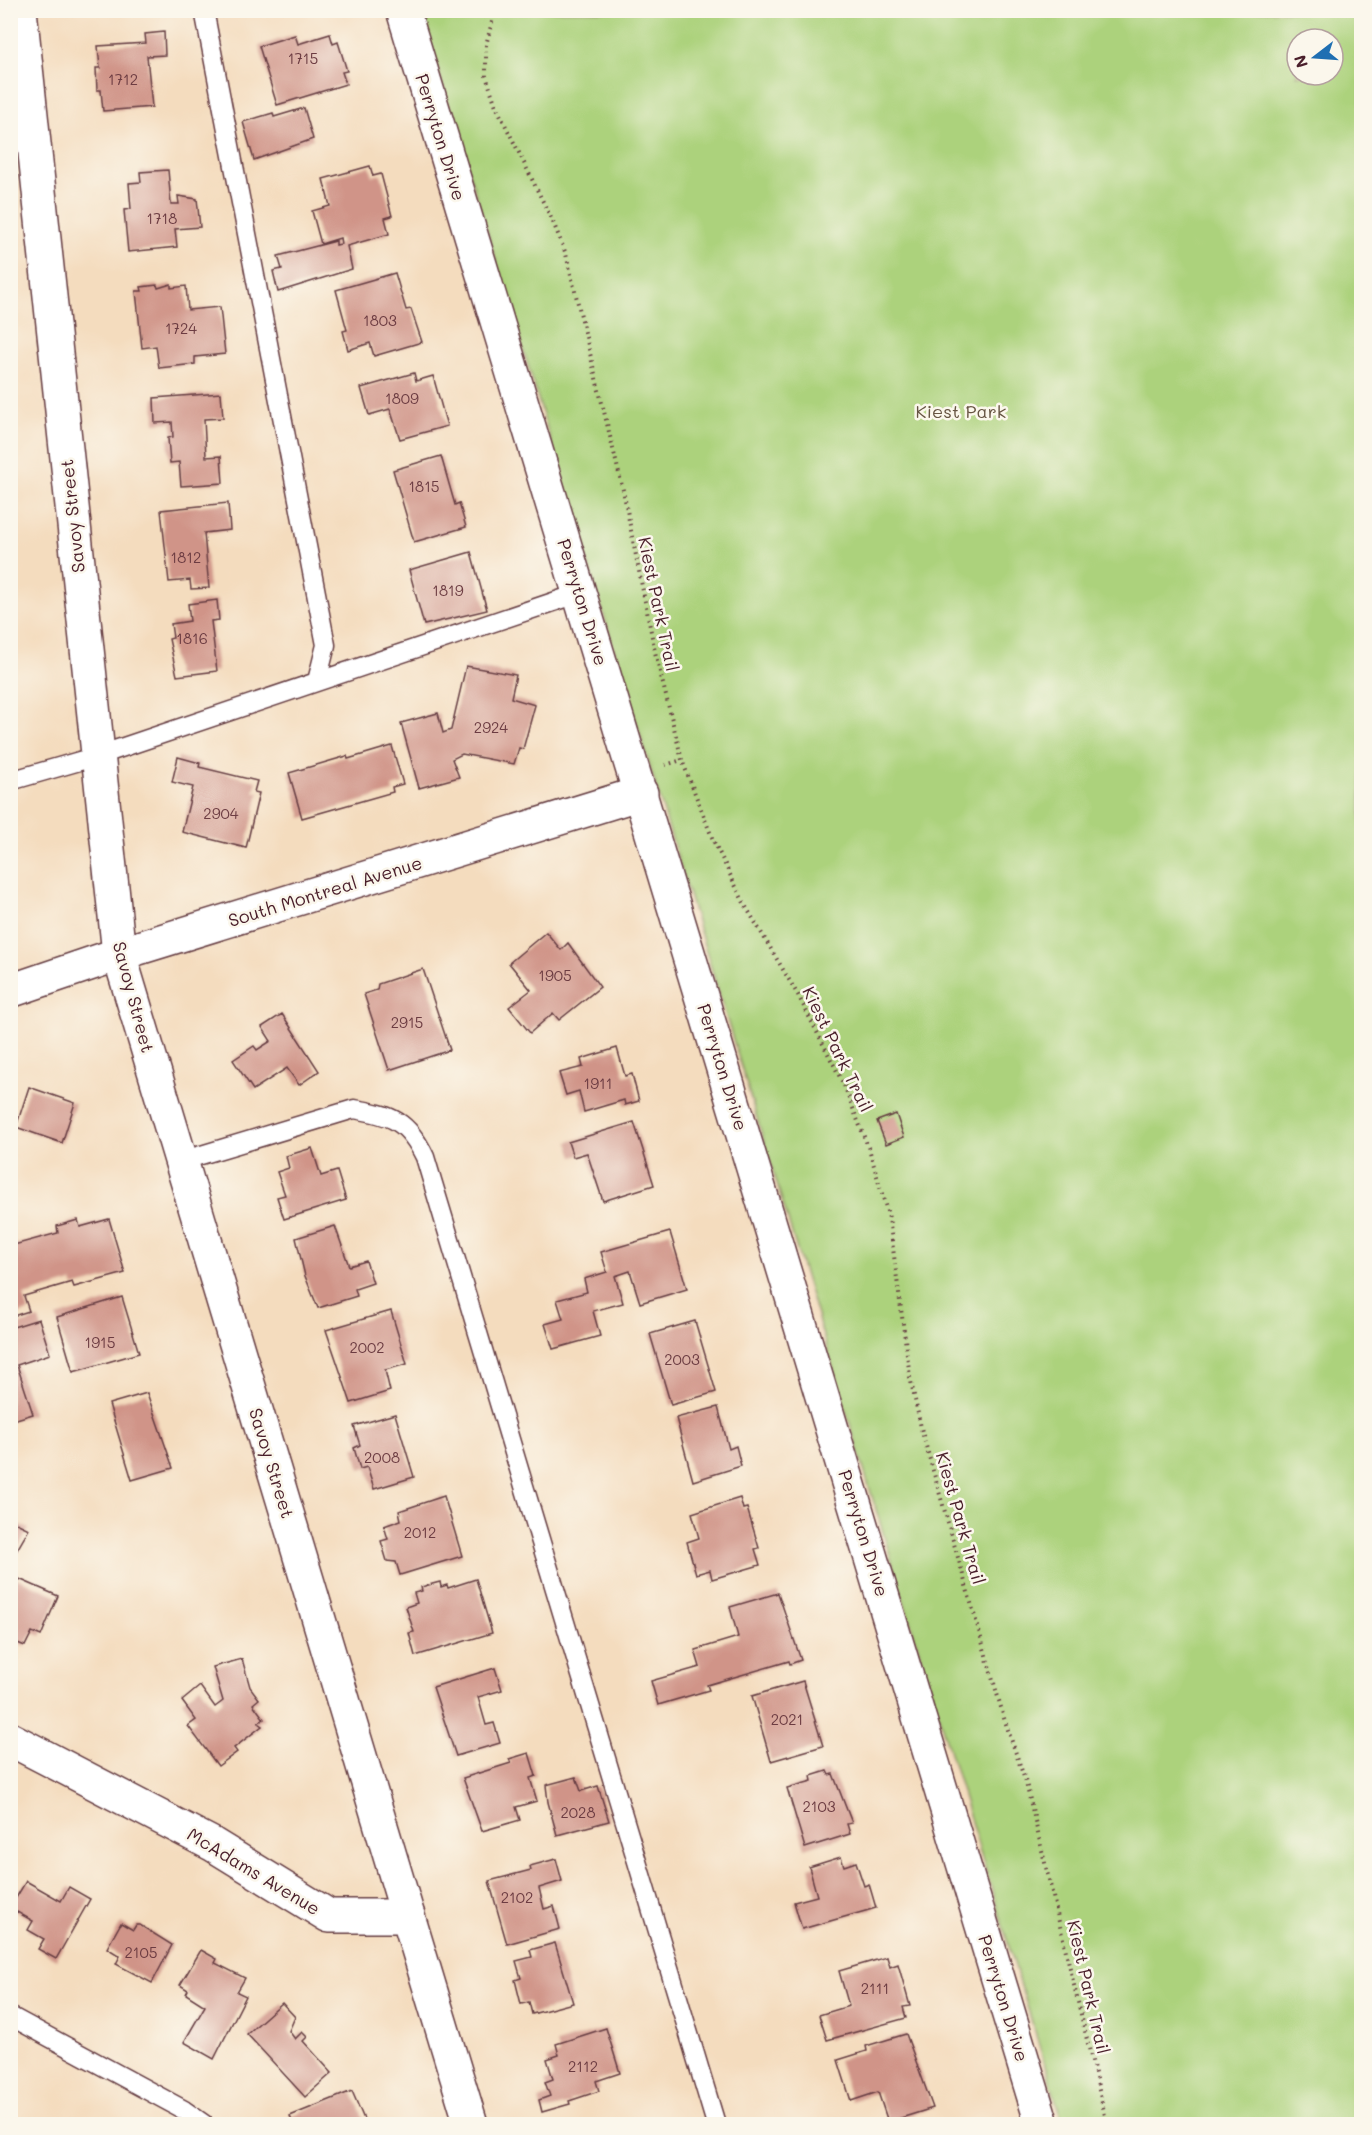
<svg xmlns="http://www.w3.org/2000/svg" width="1372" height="2135" viewBox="0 0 1372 2135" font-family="Mali,sans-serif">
	<rect width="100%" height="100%" fill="#fbf7ec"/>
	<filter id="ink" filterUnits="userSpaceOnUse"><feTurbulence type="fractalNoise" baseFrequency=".0167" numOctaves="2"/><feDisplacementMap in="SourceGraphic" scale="12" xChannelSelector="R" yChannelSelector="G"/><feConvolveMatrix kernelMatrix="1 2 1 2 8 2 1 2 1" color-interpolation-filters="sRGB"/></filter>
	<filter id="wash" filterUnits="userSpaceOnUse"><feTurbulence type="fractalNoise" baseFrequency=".008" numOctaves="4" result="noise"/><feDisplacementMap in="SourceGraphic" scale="24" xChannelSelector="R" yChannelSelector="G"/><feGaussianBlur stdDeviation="1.35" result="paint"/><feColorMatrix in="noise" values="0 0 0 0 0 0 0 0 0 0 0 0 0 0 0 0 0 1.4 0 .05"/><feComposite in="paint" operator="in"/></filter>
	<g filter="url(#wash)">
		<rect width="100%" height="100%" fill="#f4dcbe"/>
		<path fill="#acd27c" stroke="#7b7854" stroke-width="1.5" fill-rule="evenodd" d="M420,11H1361V2124H1063ZM1297,39H1333V75H1297Z"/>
		<g id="blocks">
			<g fill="#d09488">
				<path d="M164,32L165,55L147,56L152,107L103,111L101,90H97L96,68H100L98,46L146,43L145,34Z"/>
				<path d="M330,34L333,44L338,42L347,71L342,72L346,84L277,105L259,46L295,35L298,44Z"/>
				<path d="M304,108L313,139L254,160L243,122L273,113L274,117Z"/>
				<path d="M370,166L373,176L381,174L392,216L385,218L389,234L347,246L352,269L278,292L273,271L282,269L278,256L336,241V245L341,244L340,238L321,244L312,211L330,206L323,179Z"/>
				<path d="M168,170L171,204H179L178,196L197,199L200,227L175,229L177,247L128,252L124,210L131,209L129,183L141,182L140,172Z"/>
				<path d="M395,273L406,310L411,309L422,342L374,356L370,343L348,350L343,331L347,330L336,290Z"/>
				<path d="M171,284V288L186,286L188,310L220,307L225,354L195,357V364L159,368L156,346L142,348L136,291H142L141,287L157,285L158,288Z"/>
				<path d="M414,373L416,381L433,376L447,426L400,439L390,409L369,415L361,388Z"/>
				<path d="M221,393L223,418L204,419L206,457L221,456L223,483L181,486L179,462L170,463L168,438L173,437L172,422L155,423L154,398Z"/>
				<path d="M441,456L455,505L459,503L466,527L414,542L393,470Z"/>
				<path d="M228,503L230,530L204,533L209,588L191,589L190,580L169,582L161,510Z"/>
				<path d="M471,552L487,610L424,625L409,570Z"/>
				<path d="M217,600L219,620L211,621L217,671L177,676L169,639L173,638L171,624L190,621L188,604Z"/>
				<path d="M466,666L516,675L511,698L535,705L523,749L519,748L514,764L462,754L452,759L459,777L419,788L401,723L438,713L443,733L451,730Z"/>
				<path d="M392,746L403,784L392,787L393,792L302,818L289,773L347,756L348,759Z"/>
				<path d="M178,757L200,763L199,767L257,781L254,792L259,793L246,848L182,832L193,787L172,782Z"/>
				<path d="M546,932L561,950L568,943L600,987L559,1020L553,1013L530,1033L509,1007L531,990L509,963Z"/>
				<path d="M423,969L450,1050L389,1070L364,994L377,990L378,984Z"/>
				<path d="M282,1014L319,1071L299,1085L287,1068L253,1090L233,1060L254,1046L257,1050L271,1041L262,1027Z"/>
				<path d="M617,1048L625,1076L632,1074L639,1101L625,1105L624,1100L584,1112L579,1091L566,1095L559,1073L583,1067L581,1059Z"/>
				<path d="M29,1087L75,1103L62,1143L16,1127Z"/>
				<path d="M896,1114L904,1137L886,1144L877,1121Z"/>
				<path d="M634,1122L654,1185L603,1201L587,1153L573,1157L568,1142Z"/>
				<path d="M312,1148L321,1176L337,1171L346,1200L284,1219L277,1197L285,1195L277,1172L289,1168L286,1156Z"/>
				<path d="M109,1219L125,1273L74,1287L72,1282L24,1296L29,1311L10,1317V1289L15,1287L10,1271V1246L58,1233L57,1226L78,1220L80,1227Z"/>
				<path d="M335,1226L349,1266L366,1261L373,1283L355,1289L357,1296L318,1308L305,1276L296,1238Z"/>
				<path d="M670,1232L687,1289L640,1303L630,1271L615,1276L623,1303L593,1311L600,1336L553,1349L545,1324L563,1319L557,1300L587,1292L584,1279L607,1272L601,1252Z"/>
				<path d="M122,1297L139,1353L73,1372L57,1317Z"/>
				<path d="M391,1311L407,1364L385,1370L390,1391L351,1403L326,1330Z"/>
				<path d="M39,1319L50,1354L17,1365L33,1414L10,1421V1328Z"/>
				<path d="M695,1321L716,1392L671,1405L650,1334Z"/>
				<path d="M147,1393L173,1468L132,1480L109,1404Z"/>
				<path d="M718,1407L729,1449L736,1446L741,1466L693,1481L676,1418Z"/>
				<path d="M395,1414L414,1477L374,1489L367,1467L360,1469L354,1448L360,1445L354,1426Z"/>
				<path d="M444,1496L462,1556L400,1575L396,1562L387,1561L381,1541L388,1539L384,1526L401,1520L399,1511Z"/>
				<path d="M740,1498L743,1509L747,1508L759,1548L755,1549L760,1565L712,1579L710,1570L696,1574L687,1542L699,1538L692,1513Z"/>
				<path d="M10,1520L29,1529L10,1562Z"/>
				<path d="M10,1575L58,1596L41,1636L32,1632L25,1646L10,1640Z"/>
				<path d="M476,1579L492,1633L415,1656L409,1633L414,1632L406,1607L417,1603L414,1593L422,1591L421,1587L440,1582L441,1587L447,1585L448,1588Z"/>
				<path d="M778,1593L801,1660L790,1664L789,1661L707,1685L709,1690L658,1705L651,1681L700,1667L695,1650L738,1637L730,1607Z"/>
				<path d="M242,1659L250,1687L259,1699L253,1704L264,1719L258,1723L262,1726L234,1748L237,1752L218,1766L188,1726L196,1720L182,1701L200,1686L215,1707L223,1701L213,1667Z"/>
				<path d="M495,1668L502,1690L478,1697L486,1725L494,1723L500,1743L456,1756L433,1687Z"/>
				<path d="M803,1681L823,1746L771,1761L752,1696Z"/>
				<path d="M529,1753L536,1776L530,1778L537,1801L516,1807L520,1820L482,1831L463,1778L511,1763L509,1759Z"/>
				<path d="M827,1771L829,1775L833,1774L852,1823L847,1824L850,1834L805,1848L787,1788L812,1781L811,1776Z"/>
				<path d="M576,1777L581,1791L598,1786L609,1821L557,1835L548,1802L546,1785Z"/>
				<path d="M841,1857L844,1866L856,1862L864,1886L869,1884L876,1908L802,1929L794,1902L817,1896L809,1867Z"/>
				<path d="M556,1859L562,1881L539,1888L544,1909L554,1906L560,1929L507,1944L489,1881L531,1870L530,1866Z"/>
				<path d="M26,1881L61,1901L69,1887L90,1899L56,1959L38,1949L44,1939L28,1930L33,1921L10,1908Z"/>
				<path d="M121,1923L133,1930L136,1925H140L172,1945L152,1983L116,1964L120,1956L107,1948Z"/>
				<path d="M555,1943L573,2003L532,2014L529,2002L521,2004L515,1980L521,1978L516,1961L532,1957L530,1950Z"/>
				<path d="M201,1950L217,1959L215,1963L245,1978L237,1992L246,1996L214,2059L184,2042L205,2006L186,1994L188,1990L180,1985Z"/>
				<path d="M887,1957L890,1967L898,1964L910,2006L903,2007L906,2018L827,2040L819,2015L849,2006L839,1971Z"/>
				<path d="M282,2003L295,2017L289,2031L295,2039L302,2032L307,2037L303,2041L332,2073L305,2097L247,2034Z"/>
				<path d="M606,2028L620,2073L596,2081L599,2091L569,2101L570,2104L542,2112L539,2100L550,2096L545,2082L553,2079L547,2059L559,2055L556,2044Z"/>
				<path d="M906,2034L933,2108L888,2122L878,2092L851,2101L838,2060L867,2051L866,2046Z"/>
				<path d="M352,2091L366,2124H293L290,2116Z"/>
			</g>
		</g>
	</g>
	<g filter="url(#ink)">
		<use href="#blocks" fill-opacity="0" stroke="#643b41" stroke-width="1.5"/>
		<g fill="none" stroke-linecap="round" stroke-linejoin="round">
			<g stroke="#643b41" stroke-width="21">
				<g id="service">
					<path d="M204,10L326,645L317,681"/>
					<path d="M10,781L97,756L580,593"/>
					<path d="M181,1161L354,1109C392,1115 408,1121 425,1157L716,2124"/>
					<path d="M10,2016L184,2110L204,2124"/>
				</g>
			</g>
			<g stroke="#643b41" stroke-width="36">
				<g id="minor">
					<path d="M20,10L119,954L408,1916"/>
					<path d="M403,10L1042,2124"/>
					<path d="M10,991L119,954L641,793"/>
					<path d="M10,1739L212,1844L329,1916H408L471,2124"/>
				</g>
			</g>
			<g stroke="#643b41" stroke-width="4" stroke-dasharray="1.5 4.5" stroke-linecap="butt">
				<path d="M495,10L486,45V76L496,106L553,222L566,254L623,490L655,652L682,760L713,840L745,905L798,995L844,1085L870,1152L889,1218L910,1377L922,1432L1004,1718L1026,1783L1107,2124"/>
				<path d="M665,765L682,760"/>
			</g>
			<use href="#service" stroke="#fff" stroke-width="18"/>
			<use href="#minor" stroke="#fff" stroke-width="33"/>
		</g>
	</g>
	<g text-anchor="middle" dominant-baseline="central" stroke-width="5" stroke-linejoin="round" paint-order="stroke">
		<g font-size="15" fill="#6c3c42">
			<text x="303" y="58">1715</text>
			<text x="123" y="79">1712</text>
			<text x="162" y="218">1718</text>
			<text x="380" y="320">1803</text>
			<text x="181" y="328">1724</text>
			<text x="402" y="398">1809</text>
			<text x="424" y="486">1815</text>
			<text x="186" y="557">1812</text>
			<text x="448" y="590">1819</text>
			<text x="192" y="638">1816</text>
			<text x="491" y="727">2924</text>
			<text x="221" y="813">2904</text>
			<text x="555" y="975">1905</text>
			<text x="407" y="1022">2915</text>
			<text x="598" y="1083">1911</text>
			<text x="100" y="1342">1915</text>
			<text x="367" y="1347">2002</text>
			<text x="682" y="1359">2003</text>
			<text x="382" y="1457">2008</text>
			<text x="420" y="1532">2012</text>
			<text x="787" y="1719">2021</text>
			<text x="819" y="1806">2103</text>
			<text x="578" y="1812">2028</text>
			<text x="517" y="1897">2102</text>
			<text x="141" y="1952">2105</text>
			<text x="875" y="1988">2111</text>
			<text x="583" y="2066">2112</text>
		</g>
		<g font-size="18" fill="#4a1f2b" stroke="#fbf7ec">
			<text transform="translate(441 137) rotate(73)">Perryton Drive</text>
			<text transform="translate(72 516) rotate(-96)">Savoy Street</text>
			<text transform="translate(583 602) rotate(73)">Perryton Drive</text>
			<text transform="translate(659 604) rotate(78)">Kiest Park Trail</text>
			<text transform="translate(325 891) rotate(-17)">South Montreal Avenue</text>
			<text transform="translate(134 997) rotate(75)">Savoy Street</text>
			<text transform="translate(838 1049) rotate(64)">Kiest Park Trail</text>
			<text transform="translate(723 1067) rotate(73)">Perryton Drive</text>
			<text transform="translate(272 1463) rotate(73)">Savoy Street</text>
			<text transform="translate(961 1518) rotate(74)">Kiest Park Trail</text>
			<text transform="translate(864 1533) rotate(73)">Perryton Drive</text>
			<text transform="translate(254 1871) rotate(31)">McAdams Avenue</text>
			<text transform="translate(1089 1987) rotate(77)">Kiest Park Trail</text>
			<text transform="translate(1004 1998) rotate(73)">Perryton Drive</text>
		</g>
		<g font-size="18" fill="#675543" stroke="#fbf7ec">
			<text x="961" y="411">Kiest Park</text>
		</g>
	</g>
	<rect width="1372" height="2135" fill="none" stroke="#fbf7ec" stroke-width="36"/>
	<g transform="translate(1315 57) rotate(253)"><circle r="28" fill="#fbf7ec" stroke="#b4a19f" stroke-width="1.5"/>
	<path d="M0-4.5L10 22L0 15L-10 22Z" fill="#1f6fb2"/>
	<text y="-9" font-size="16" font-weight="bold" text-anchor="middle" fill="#4a1f2b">N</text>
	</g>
</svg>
